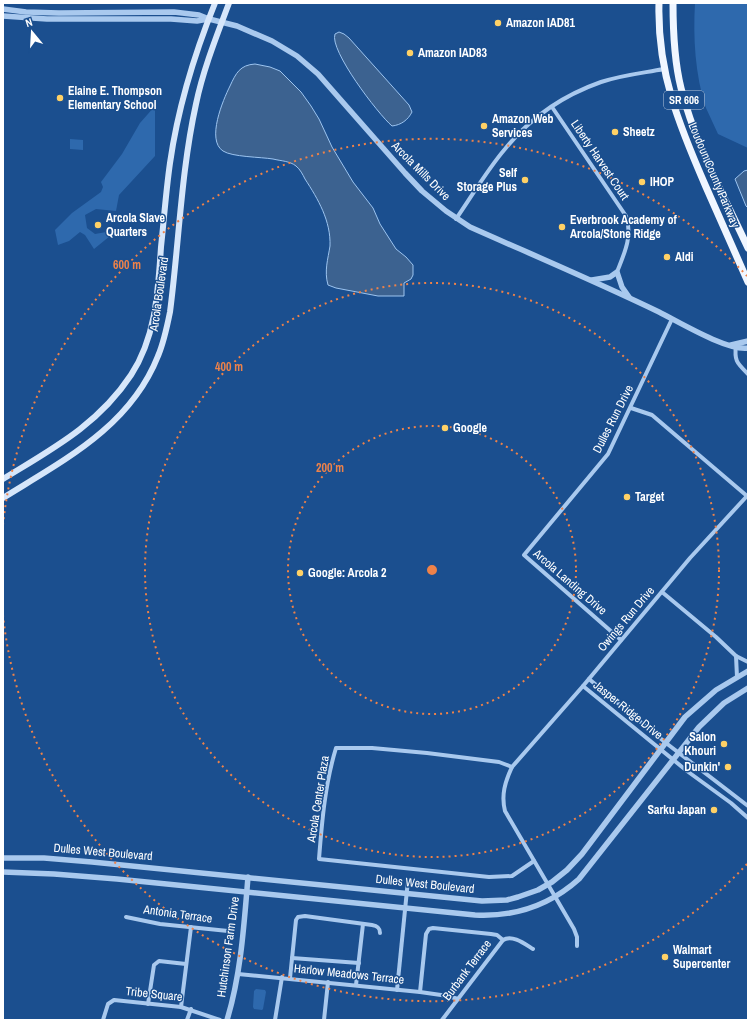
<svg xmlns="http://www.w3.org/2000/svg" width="751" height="1023" viewBox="0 0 751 1023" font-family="'Archivo Narrow',sans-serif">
	<rect width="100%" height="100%" fill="#1b4f8f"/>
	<g fill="#2e69ad">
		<path d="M695,3H748V148L718,134C714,125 710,117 706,108C695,75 693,37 695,3Z"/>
		<path d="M155,106V156L119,195L116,211L96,209L85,215L87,228L95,234L112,231L110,236L94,249L85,235L80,232L69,241L58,245L55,230L72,213L101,192L103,187L101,182L122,154L140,123Z"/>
		<path d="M70,139L83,140V150L70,149Z"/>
		<path d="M256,989L265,990L266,992L263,1009L262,1010L254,1009L253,1007L254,991Z"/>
	</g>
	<g fill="#3c6290" stroke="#9cc4f0">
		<path d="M339,32L344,34L349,38L409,105L412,112C408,120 401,125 392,126C378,114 329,50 335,34Z"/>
		<path d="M255,64L270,67L280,71L301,92L311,106L319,119L332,147L353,182L373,208L380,224L396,249L406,257L413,265V275L411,279L404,283V296H378L336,288L328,285C324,271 328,259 330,246C331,221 318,199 305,179C303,175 300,169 296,166C290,161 281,161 273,159C261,157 232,157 223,151C206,140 223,100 230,86C236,73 240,65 255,64Z"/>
		<path d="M748,170V208L746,206L735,179L744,171Z"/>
	</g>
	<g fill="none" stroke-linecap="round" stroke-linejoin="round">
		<g stroke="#a9c9ee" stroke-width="4">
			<path d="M552,107L626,216C633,236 624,254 617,272"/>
			<path d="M456,219C472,196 487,170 505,149C530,118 564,95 601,82C622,75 643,73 664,69"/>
			<path d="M736,345C734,361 737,363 748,374"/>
			<path d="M662,592L716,637L736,656L748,662"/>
			<path d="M621,640L524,555L608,454L672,319"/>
			<path d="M736,656L737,677"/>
			<path d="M589,679L666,743L748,806"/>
			<path d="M583,686L687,771L731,803L748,818"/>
			<path d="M512,767L499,762L427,753L372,748H336C325,784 322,821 319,859L489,877L512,876L534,861"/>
			<path d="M126,917L160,924L228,931"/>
			<path d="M577,946V937L574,929L505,811C501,795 505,782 512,767L583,686L690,558L747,496L652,415L631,408"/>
			<path d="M292,958L359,963"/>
			<path d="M238,974L420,992L448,996L458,999"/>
			<path d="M290,978L296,920L298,917L305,916L372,925C378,926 380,928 380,933"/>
			<path d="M356,985L363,924"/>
			<path d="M397,990L408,880"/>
			<path d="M420,992L426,934L429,929L433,928L491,934L497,935L503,940"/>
			<path d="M148,1004L154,965L159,961L186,964"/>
			<path d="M181,1007L191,927"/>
			<path d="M103,1020L108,1004L114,1000L181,1007L220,1020"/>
			<path d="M187,1020L191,1009"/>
			<path d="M275,1020L282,977"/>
			<path d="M324,1020L328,982"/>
			<path d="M442,1020L503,940C512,934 525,944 533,949"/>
		</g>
		<g stroke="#a9c9ee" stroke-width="5.5">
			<path d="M3,9L26,12L59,13L174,12L199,15L209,19L237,26L272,41L297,56L318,74L405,173L422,191L446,211L470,227C533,255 597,282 659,312C679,322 727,351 748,348"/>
			<path d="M3,16L47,19H171L197,21L208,19"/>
			<path d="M592,280L610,277L617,272L622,287L629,297"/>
			<path d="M731,345L748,341"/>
			<path d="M3,858H44L92,862L482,901L507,900L518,897L538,890L552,882L567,870L582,854L685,717L716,690L748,671"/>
			<path d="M3,872L54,874L117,879L475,915C514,917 549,906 579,879L699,727L724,703L748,688"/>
			<path d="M227,1020C241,974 244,925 248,877"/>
		</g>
		<g stroke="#d6e6fa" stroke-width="6">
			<path d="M3,479C52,449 98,425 131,375C156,337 158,291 161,247C164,219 166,191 170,163C178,107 194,55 215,3"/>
			<path d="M3,498C64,460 130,427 158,356C164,342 167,327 170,312C179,243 181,172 196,104C203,70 217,35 229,3"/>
		</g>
		<g stroke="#f0f6ff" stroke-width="7">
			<path d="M659,3C657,72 679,125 706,187C720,219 734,251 748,282"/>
			<path d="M673,3C673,31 674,60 681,88C695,144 724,196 748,248"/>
		</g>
	</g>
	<g fill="none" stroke="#ee8249" stroke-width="2" stroke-dasharray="2 4">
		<circle cx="432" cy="570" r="144"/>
		<circle cx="432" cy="570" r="287"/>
		<path d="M747 864A431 431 0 0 1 3 615M3 525A431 431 0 0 1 747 276"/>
	</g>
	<g fill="#ffd166" stroke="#1b4f8f" stroke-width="1.5">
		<circle cx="498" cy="23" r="4"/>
		<circle cx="410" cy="53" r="4"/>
		<circle cx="60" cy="98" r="4"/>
		<circle cx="484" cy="126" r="4"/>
		<circle cx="615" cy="132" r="4"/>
		<circle cx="525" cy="180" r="4"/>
		<circle cx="642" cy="182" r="4"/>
		<circle cx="98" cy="225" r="4"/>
		<circle cx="562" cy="227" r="4"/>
		<circle cx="667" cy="257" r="4"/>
		<circle cx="445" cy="428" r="4"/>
		<circle cx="627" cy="497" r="4"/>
		<circle cx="300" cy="573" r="4"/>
		<circle cx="724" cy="744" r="4"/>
		<circle cx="728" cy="767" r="4"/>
		<circle cx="714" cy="810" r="4"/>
		<circle cx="665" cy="957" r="4"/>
	</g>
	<g text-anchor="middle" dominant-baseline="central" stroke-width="3" stroke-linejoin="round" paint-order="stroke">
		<rect fill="#1b4f8f" stroke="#bbcadd" stroke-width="1" x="664" y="91" width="40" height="18" rx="3"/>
		<g font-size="11" font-weight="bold" fill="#fff">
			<text x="684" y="100">SR 606</text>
		</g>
		<g font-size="12" font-weight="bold" fill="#fff" stroke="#1b4f8f" text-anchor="start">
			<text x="506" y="23">Amazon IAD81</text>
			<text x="418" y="53">Amazon IAD83</text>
			<text x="68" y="91">Elaine E. Thompson<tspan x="68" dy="14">Elementary School</tspan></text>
			<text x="492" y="119">Amazon Web<tspan x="492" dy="14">Services</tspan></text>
			<text x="623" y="132">Sheetz</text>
			<text x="517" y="173" text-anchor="end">Self<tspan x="517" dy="14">Storage Plus</tspan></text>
			<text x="650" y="182">IHOP</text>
			<text x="106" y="218">Arcola Slave<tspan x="106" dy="14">Quarters</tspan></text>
			<text x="570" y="220">Everbrook Academy of<tspan x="570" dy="14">Arcola/Stone Ridge</tspan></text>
			<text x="675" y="257">Aldi</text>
			<text x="453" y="428">Google</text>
			<text x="635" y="497">Target</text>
			<text x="308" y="573">Google: Arcola 2</text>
			<text x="716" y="737" text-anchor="end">Salon<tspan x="716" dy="14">Khouri</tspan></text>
			<text x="720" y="767" text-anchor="end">Dunkin'</text>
			<text x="706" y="810" text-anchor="end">Sarku Japan</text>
			<text x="673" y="950">Walmart<tspan x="673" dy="14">Supercenter</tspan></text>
		</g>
		<g font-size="12" fill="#fff" stroke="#1b4f8f">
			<text transform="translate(600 160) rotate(56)">Liberty Harvest Court</text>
			<text transform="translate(421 171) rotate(45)">Arcola Mills Drive</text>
			<text transform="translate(714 175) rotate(67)">Loudoun County Parkway</text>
			<text transform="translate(159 294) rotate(-82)">Arcola Boulevard</text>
			<text transform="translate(613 419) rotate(-63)">Dulles Run Drive</text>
			<text transform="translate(570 582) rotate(41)">Arcola Landing Drive</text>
			<text transform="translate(626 619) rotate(-50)">Owings Run Drive</text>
			<text transform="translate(628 710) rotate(39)">Jasper Ridge Drive</text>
			<text transform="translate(318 799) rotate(-81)">Arcola Center Plaza</text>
			<text transform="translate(103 852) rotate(5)">Dulles West Boulevard</text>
			<text transform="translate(425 884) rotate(6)">Dulles West Boulevard</text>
			<text transform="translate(178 914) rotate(8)">Antonia Terrace</text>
			<text transform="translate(228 947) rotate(-82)">Hutchinson Farm Drive</text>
			<text transform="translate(467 970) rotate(-53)">Burbank Terrace</text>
			<text transform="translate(349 974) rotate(6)">Harlow Meadows Terrace</text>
			<text transform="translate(154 994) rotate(6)">Tribe Square</text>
		</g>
	</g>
	<circle cx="432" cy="570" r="6" fill="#ee8249" stroke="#1b4f8f" stroke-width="2"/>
	<g font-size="12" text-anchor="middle" font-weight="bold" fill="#ee8249" stroke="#1b4f8f" stroke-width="3" stroke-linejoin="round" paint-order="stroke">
		<text x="127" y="269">600 m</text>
		<text x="229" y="371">400 m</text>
		<text x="330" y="472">200 m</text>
	</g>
	<rect width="751" height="1023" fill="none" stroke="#ffffff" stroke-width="8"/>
	<g transform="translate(32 32) rotate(342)" stroke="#1b4f8f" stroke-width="3" paint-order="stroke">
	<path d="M0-3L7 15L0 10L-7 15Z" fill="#ffffff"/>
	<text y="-6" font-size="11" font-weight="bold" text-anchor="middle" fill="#ffffff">N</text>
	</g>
</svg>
